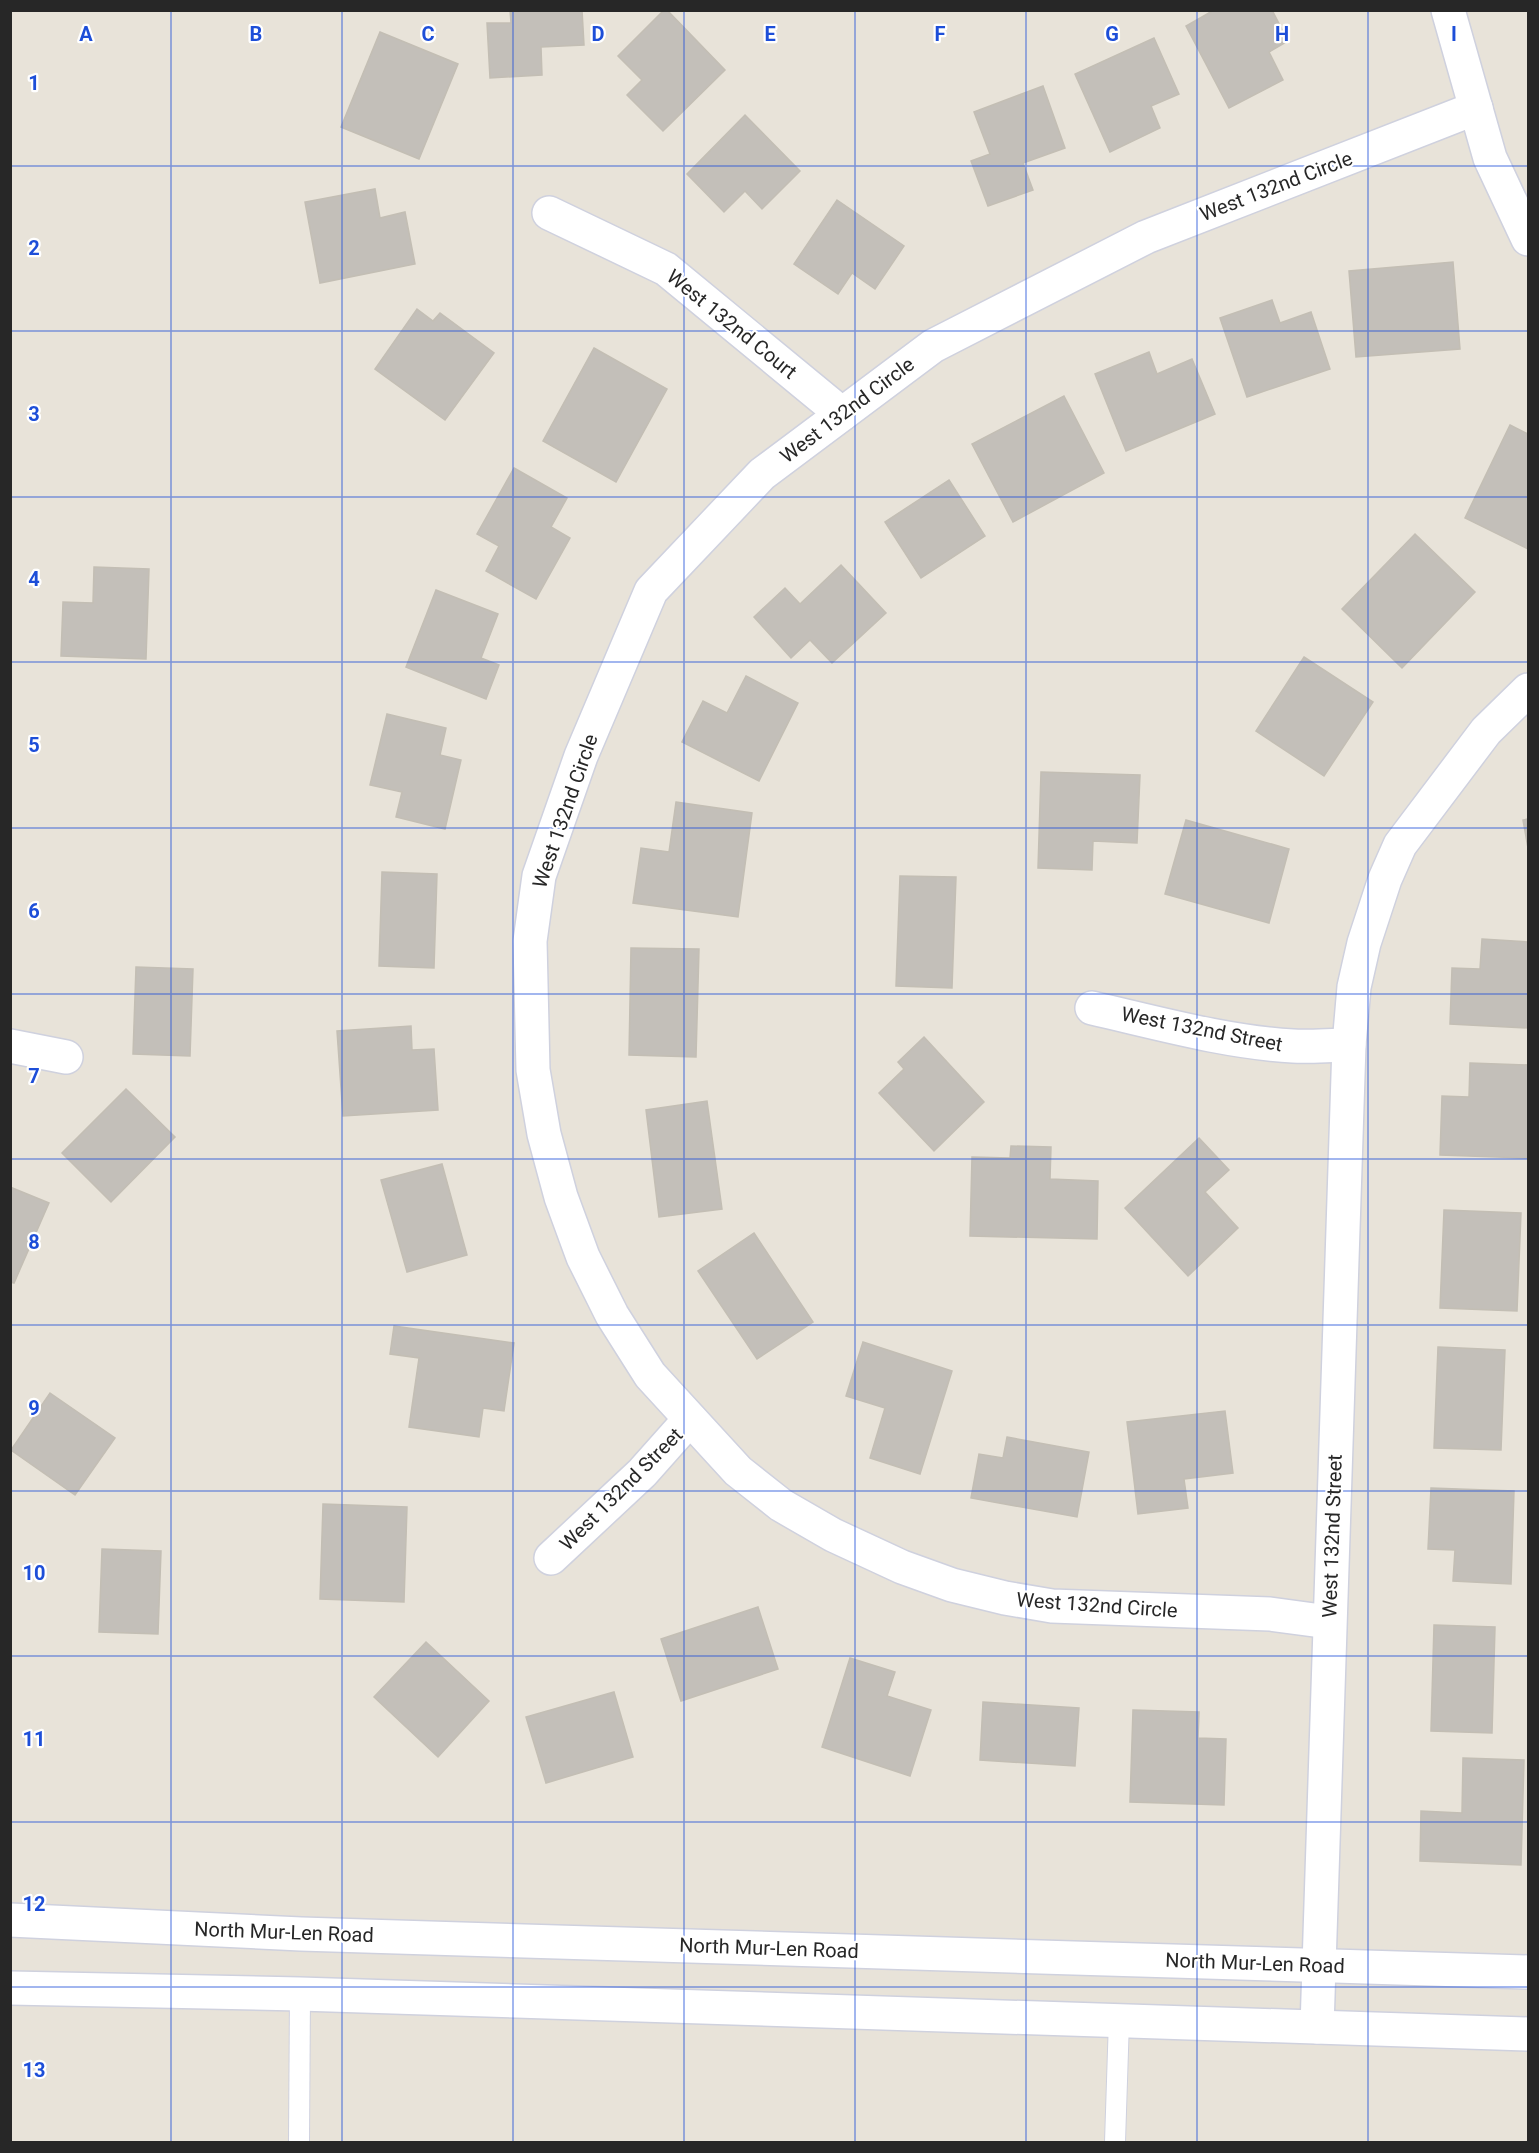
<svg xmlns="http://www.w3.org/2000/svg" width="1539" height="2153" viewBox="0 0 1539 2153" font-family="Roboto,sans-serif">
	<rect width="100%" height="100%" fill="#e8e3d9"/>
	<g fill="#c3bfb9" stroke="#c3beb4" stroke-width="1.5">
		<path d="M510,10H582L584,45L541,47L542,75L490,78L487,23H511Z"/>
		<path d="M664,10H667L725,70L663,131L627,95L642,80L618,56Z"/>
		<path d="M1214,10H1272L1288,41L1269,52L1283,80L1229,108L1186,26Z"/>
		<path d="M380,32L458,64L419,159L341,127Z"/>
		<path d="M1154,38L1179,94L1151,106L1160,128L1110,152L1075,74Z"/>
		<path d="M1043,86L1065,148L1023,163L1033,190L988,206L971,161L990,154L974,112Z"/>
		<path d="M745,115L800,171L762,209L745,191L724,212L687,174Z"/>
		<path d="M375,189L380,218L405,212L415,264L320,283L305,202Z"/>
		<path d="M837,200L904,246L875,289L852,273L838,294L794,264Z"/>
		<path d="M1453,262L1460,349L1356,357L1349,271Z"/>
		<path d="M1272,300L1280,323L1311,312L1330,369L1247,397L1220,318Z"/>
		<path d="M417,309L433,321L440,313L494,353L445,420L375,369Z"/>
		<path d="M594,348L667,389L616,482L543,441Z"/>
		<path d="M1149,352L1157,374L1192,359L1215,414L1126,451L1095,374Z"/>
		<path d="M1064,396L1104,473L1013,522L972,444Z"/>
		<path d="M1510,425L1528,434V549L1465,518Z"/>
		<path d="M514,468L567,498L551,527L570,538L536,599L486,571L499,546L477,534Z"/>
		<path d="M949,480L985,536L921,578L885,522Z"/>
		<path d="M1415,534L1475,592L1402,668L1342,609Z"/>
		<path d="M841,565L886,613L832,663L810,640L791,658L754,617L785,588L800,604Z"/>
		<path d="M94,567L149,569L146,659L61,656L63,602L93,603Z"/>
		<path d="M436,590L498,614L481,658L499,665L486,699L406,667Z"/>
		<path d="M1304,657L1373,702L1324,776L1256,731Z"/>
		<path d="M746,676L798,703L759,781L682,742L703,701L727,713Z"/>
		<path d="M387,714L446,728L440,755L461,760L445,829L396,817L402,792L370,785Z"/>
		<path d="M1041,772L1140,775L1137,843L1093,841L1092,870L1038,868Z"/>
		<path d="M676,802L752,813L738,917L633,903L641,848L669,852Z"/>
		<path d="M1528,819V848L1523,820Z"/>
		<path d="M1186,820L1289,849L1269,923L1165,894Z"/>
		<path d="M382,872L437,874L434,968L379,966Z"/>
		<path d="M900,876L956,877L952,988L896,986Z"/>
		<path d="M1482,939L1528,942V1028L1450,1024L1452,968L1480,969Z"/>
		<path d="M631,948L699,949L696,1057L629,1055Z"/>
		<path d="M136,967L193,969L190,1056L133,1054Z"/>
		<path d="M411,1026L412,1050L434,1049L438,1110L343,1116L337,1031Z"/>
		<path d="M924,1037L984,1102L934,1151L879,1093L904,1069L898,1062Z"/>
		<path d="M1470,1063L1528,1065V1158L1440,1155L1442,1096L1469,1097Z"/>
		<path d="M126,1089L175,1137L111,1202L62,1153Z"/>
		<path d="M707,1101L722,1209L659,1217L646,1110Z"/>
		<path d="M1199,1138L1229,1170L1205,1192L1238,1228L1188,1276L1125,1208Z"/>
		<path d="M1011,1146L1051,1147L1050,1179L1098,1181L1097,1239L970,1236L972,1157L1010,1158Z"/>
		<path d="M442,1164L467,1255L407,1272L381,1180Z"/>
		<path d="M10,1187L49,1203L14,1283L10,1282Z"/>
		<path d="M1444,1210L1521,1213L1517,1311L1440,1308Z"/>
		<path d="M754,1233L813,1322L757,1359L698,1271Z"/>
		<path d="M394,1326L514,1343L504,1411L483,1408L479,1437L409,1427L419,1358L390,1354Z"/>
		<path d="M863,1342L952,1371L920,1474L870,1458L885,1408L846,1396Z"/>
		<path d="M1438,1347L1505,1350L1501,1450L1434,1448Z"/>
		<path d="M50,1393L115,1438L75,1495L11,1450Z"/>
		<path d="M1225,1411L1233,1473L1184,1479L1188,1508L1138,1514L1127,1422Z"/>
		<path d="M1007,1437L1089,1452L1077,1517L971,1498L979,1454L1003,1458Z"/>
		<path d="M1431,1488L1514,1491L1511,1584L1453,1581L1455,1550L1428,1549Z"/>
		<path d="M323,1504L407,1507L404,1602L320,1599Z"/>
		<path d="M102,1549L161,1551L158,1634L99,1632Z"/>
		<path d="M758,1607L778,1669L681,1701L661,1639Z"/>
		<path d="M1434,1625L1495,1627L1492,1733L1431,1731Z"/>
		<path d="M426,1642L489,1701L438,1757L374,1697Z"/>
		<path d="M850,1658L895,1672L887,1696L931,1710L910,1776L822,1747Z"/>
		<path d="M614,1692L633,1757L546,1783L526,1717Z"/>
		<path d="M983,1702L1079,1708L1075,1766L980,1760Z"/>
		<path d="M1133,1710L1199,1712L1198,1738L1226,1739L1224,1805L1130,1802Z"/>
		<path d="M1463,1758L1524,1760L1521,1865L1420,1861L1421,1811L1462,1813Z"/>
	</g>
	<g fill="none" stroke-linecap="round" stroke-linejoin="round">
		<g stroke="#cfd1de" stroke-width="22">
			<g id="service">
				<path d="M299,2142L300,1994"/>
				<path d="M1115,2142L1119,2020"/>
			</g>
		</g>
		<g stroke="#cfd1de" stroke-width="36">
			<g id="minor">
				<path d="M1448,10L1490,158L1528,239"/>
				<path d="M549,213L666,269L842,414"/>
				<path d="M1092,1008C1158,1023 1225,1042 1293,1046C1311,1047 1330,1045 1349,1045"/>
				<path d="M10,1046L66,1057"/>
				<path d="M551,1558L642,1473L690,1419"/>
				<path d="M1329,1622L1270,1614L1052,1606L1005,1598L952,1585L902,1567L833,1535L781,1505L738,1471L650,1375L612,1315L583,1257L561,1197L544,1134L533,1070L530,941L539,876L581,756L651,591L762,474L933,346L1146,237L1476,108"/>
				<path d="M1317,2027L1349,1045L1354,987L1364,943L1385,879L1400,845L1486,731L1528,690"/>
			</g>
		</g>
		<g stroke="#cfd1de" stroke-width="36">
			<g id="secondary">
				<path d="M10,1920L301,1934L1528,1972"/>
				<path d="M10,1988L300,1994L1528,2034"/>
			</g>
		</g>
		<use href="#service" stroke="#fff" stroke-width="20"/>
		<use href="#minor" stroke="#fff" stroke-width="33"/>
		<use href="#secondary" stroke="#fff" stroke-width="33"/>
	</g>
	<path fill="none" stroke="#1d4ed8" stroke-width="1.5" stroke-opacity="0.55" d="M171,10V2142M342,10V2142M513,10V2142M684,10V2142M855,10V2142M1026,10V2142M1197,10V2142M1368,10V2142M10,166H1528M10,331H1528M10,497H1528M10,662H1528M10,828H1528M10,994H1528M10,1159H1528M10,1325H1528M10,1491H1528M10,1656H1528M10,1822H1528M10,1987H1528"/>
	<g text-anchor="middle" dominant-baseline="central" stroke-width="4.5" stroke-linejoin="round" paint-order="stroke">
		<g font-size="20" fill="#272727" stroke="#fff">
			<text transform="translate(1276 186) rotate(-21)">West 132nd Circle</text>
			<text transform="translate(732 324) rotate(39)">West 132nd Court</text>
			<text transform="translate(847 410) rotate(-37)">West 132nd Circle</text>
			<text transform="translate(565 811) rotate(-71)">West 132nd Circle</text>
			<text transform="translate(1202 1029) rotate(11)">West 132nd Street</text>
			<text transform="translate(621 1489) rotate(-45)">West 132nd Street</text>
			<text transform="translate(1332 1536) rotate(-88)">West 132nd Street</text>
			<text transform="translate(1097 1605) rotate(4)">West 132nd Circle</text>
			<text transform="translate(284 1932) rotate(2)">North Mur-Len Road</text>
			<text transform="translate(769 1948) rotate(2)">North Mur-Len Road</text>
			<text transform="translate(1255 1963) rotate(2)">North Mur-Len Road</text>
		</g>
	</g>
	<g font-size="20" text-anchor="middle" font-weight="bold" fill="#1d4ed8" stroke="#fff" stroke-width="4.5" stroke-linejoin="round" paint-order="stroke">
		<text x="86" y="41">A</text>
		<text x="256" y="41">B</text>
		<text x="428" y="41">C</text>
		<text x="598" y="41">D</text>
		<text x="770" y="41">E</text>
		<text x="940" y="41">F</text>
		<text x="1112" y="41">G</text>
		<text x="1282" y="41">H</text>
		<text x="1454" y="41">I</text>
		<text x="34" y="90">1</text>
		<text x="34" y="255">2</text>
		<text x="34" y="421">3</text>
		<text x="34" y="586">4</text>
		<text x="34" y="752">5</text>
		<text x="34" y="918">6</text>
		<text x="34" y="1083">7</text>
		<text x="34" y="1249">8</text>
		<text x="34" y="1415">9</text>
		<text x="34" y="1580">10</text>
		<text x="34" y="1746">11</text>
		<text x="34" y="1911">12</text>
		<text x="34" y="2077">13</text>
	</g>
	<rect width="1539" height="2153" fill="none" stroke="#272727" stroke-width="24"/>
</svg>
